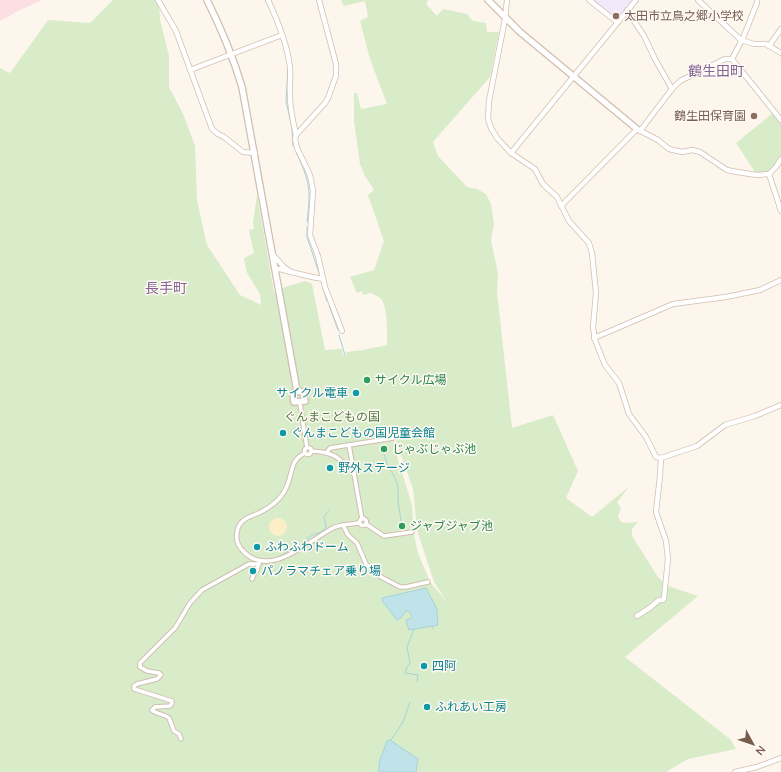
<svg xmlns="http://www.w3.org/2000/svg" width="781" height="772" viewBox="0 0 781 772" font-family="'Nunito Sans','Noto Sans JP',sans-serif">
	<rect width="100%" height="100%" fill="#fdf6ec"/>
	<path fill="#f3e8fa" d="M589,0H636L617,22Z"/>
	<path fill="#fbdfe3" d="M0,0H42L18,11L0,21Z"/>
	<g fill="#d8ecc9" fill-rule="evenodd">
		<path d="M113,0H159L160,20L169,56V87L183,114L195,146L197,200L207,245L240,295L261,305L260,294L247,273L244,258L254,253L249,230L254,229L253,222L257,195L274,292L282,291V288L305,281L312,284L325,350L342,349L344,356L346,355V352L363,350L387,345C387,333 388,313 383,302C381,297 375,295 370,293L363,295L362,291L357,293L350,277L374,270L384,241L368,195L374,190L365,176L360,164L354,121V93H357L361,109L387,104L370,59L360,21L368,17L365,1L344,6L341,0H428L426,4L437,16L443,9L467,14L473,21L486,23L487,32H499L490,77L433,142L438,156L467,187L477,189L486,194L491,204L494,224L491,240L498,273L497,292L512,428L553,415L578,471L566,498L592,517L630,486L617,502L621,509L618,516L621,522L628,523L638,522L632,529V536L658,577L668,586L698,596L625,657L730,739L736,749L688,759L666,772H0V68L10,73L48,20L90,23ZM395,429L396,441L413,489L417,530L434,582L446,601L430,582L418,553L414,535L412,505L397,456L394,440Z"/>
		<path d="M774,112L781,120V159L771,173L757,175L736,143Z"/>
	</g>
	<circle fill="#fcefc7" cx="278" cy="527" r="9"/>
	<g fill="#bfe3e8" stroke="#a5d3da">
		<path d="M426,588L437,609L438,625L409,630L406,620L412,618L410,612L406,611L401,618L397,620L383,602L382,598Z"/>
		<path d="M390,740L418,759L416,772H379V763L387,741Z"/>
	</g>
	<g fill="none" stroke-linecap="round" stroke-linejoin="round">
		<g stroke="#a5d3da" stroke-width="1">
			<path d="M265,0L272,13"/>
			<path d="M288,68L286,101L292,128L293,146"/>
			<path d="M296,152C310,182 311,189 307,222"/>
			<path d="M307,227V237L319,273"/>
			<path d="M323,289L327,301"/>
			<path d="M329,305L338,330"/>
			<path d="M339,335L345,355"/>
			<path d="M384,454L387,464L395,478L398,487V500L401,521"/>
			<path d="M284,554C289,550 295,548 300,544C304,541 307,538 311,536C317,532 323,534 326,526L324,517L329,510"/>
			<path d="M433,626V629"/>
			<path d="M414,629L407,647L410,663L407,667L405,673L418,675L417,682"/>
			<path d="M391,740L403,722L410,702"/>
		</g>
		<g stroke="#d1beb0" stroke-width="5.5">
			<g id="pedestrian">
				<path d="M300,404L307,448"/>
				<path d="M349,445L362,519"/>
				<circle cx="308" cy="451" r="3.5"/>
				<path d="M311,451C334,452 339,457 354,474"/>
				<path d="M327,452L330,448L393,438"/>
				<path d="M305,453C290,460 293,472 287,486C282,499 271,507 259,513C251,516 241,519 238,528C235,537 237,545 243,551C270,580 310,539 335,527C343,524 352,524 359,523"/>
				<circle cx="363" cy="522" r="3.5"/>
				<path d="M366,524L384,536L412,532"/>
				<path d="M343,525L348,535L357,543L366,564L381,577L400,587H406L428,582"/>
				<path d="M257,570L259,563"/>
				<path d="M252,579L254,574"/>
				<path d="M181,739L179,734L174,731L169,718C164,714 156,714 152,710L155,707L170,706L172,703V701L134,689V686L137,684L157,679L161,675L159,673L147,671L140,667V663L175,628L190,603L202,590L249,564H259"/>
			</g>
		</g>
		<g stroke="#d1beb0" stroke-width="6">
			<g id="minor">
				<path d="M158,0L176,31L212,129L218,134L224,137L243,152L255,153"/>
				<path d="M268,0C278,21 287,44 290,67C291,77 289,86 290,95C290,109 293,122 296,135"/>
				<path d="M319,0L336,64V76L328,98L325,103L296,135L295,139L297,148L310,175L313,191L310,235L318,256L325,287L342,331"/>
				<path d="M507,0L505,19L489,101L488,119L491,128L497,138L511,153L535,169L543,184L557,197L569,221L589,243L592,253L596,293L593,327L595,340L605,365L619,383L629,414L646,437L656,457L661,458"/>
				<path d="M589,0L617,22"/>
				<path d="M698,0L741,40L754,44H766L781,53"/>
				<path d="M627,10L644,36L655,59L672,89"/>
				<path d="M769,46L781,29"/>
				<path d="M732,59L743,38L757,3V0"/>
				<path d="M190,70L282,35"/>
				<path d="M640,131L672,89L680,81L725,59H732L781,120"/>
				<path d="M511,153L636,0"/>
				<path d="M769,174L781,211"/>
				<path d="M561,206L637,129L658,140L669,149L682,152L692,150L700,152L727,170L737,172L757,175L769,174L776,167L781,159"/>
				<path d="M273,255L284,267L291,272L280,269H275"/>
				<path d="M291,272L312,277L323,279"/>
				<path d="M594,338L673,304L726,297L760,290L781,280"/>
				<path d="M661,458L697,446L725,425L755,416L781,405"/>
				<path d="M637,616L651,607L659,600H663L664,598L668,559L666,541L656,512L660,476L661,458"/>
				<path d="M735,772L757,767L781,758"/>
			</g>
		</g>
		<g stroke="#d1beb0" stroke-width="8">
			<g id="tertiary">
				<path d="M207,0C221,28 233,57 242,87L297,391"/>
				<path d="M488,0L520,32L637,129"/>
				<path d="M297,391L303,392L305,401L294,402L293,394Z"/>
			</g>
		</g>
		<use href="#pedestrian" stroke="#fff" stroke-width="3.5"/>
		<use href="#minor" stroke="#fff" stroke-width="4.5"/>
		<use href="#tertiary" stroke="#fff" stroke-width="5.5"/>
	</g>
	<g fill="#8d6e63" stroke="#fffaf3" stroke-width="1.5">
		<circle cx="616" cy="16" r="4"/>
		<circle cx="754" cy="116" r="4"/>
	</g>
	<g fill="#2e9e5b" stroke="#fffaf3" stroke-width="1.5">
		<circle cx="367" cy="380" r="4"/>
		<circle cx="384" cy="449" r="4"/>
		<circle cx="402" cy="526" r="4"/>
	</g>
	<g fill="#0f9aa8" stroke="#fffaf3" stroke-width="1.5">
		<circle cx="356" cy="393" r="4"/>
		<circle cx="283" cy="433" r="4"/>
		<circle cx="330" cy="468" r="4"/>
		<circle cx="257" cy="547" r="4"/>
		<circle cx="253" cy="571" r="4"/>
		<circle cx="424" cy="666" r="4"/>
		<circle cx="427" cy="707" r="4"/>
	</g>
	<g text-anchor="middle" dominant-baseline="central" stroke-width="3" stroke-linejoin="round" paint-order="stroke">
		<g font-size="12" fill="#785e54" stroke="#fffaf3" text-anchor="start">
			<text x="624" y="16">太田市立鳥之郷小学校</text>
			<text x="746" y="116" text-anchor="end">鶴生田保育園</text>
		</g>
		<g font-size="12" fill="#27864d" stroke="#fffaf3" text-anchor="start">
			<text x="375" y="380">サイクル広場</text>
			<text x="392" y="449">じゃぶじゃぶ池</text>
			<text x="410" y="526">ジャブジャブ池</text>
		</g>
		<g font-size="12" fill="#0d838f" stroke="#fffaf3" text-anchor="start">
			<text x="348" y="393" text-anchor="end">サイクル電車</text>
			<text x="291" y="433">ぐんまこどもの国児童会館</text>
			<text x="338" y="468">野外ステージ</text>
			<text x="265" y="547">ふわふわドーム</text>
			<text x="261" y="571">パノラマチェア乗り場</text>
			<text x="432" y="666">四阿</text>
			<text x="435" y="707">ふれあい工房</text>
		</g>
		<g font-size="12" fill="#537a41" stroke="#fffaf3">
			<text x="332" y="417">ぐんまこどもの国</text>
		</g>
		<g font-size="14" fill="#846695" stroke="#fffaf3">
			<text x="716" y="71">鶴生田町</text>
			<text x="166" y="288">長手町</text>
		</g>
	</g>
	<g transform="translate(753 744) rotate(130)" stroke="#fffaf3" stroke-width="3" paint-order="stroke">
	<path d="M0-3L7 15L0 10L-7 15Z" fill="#7a5c4d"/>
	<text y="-6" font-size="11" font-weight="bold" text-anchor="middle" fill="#7a5c4d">N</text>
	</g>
</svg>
